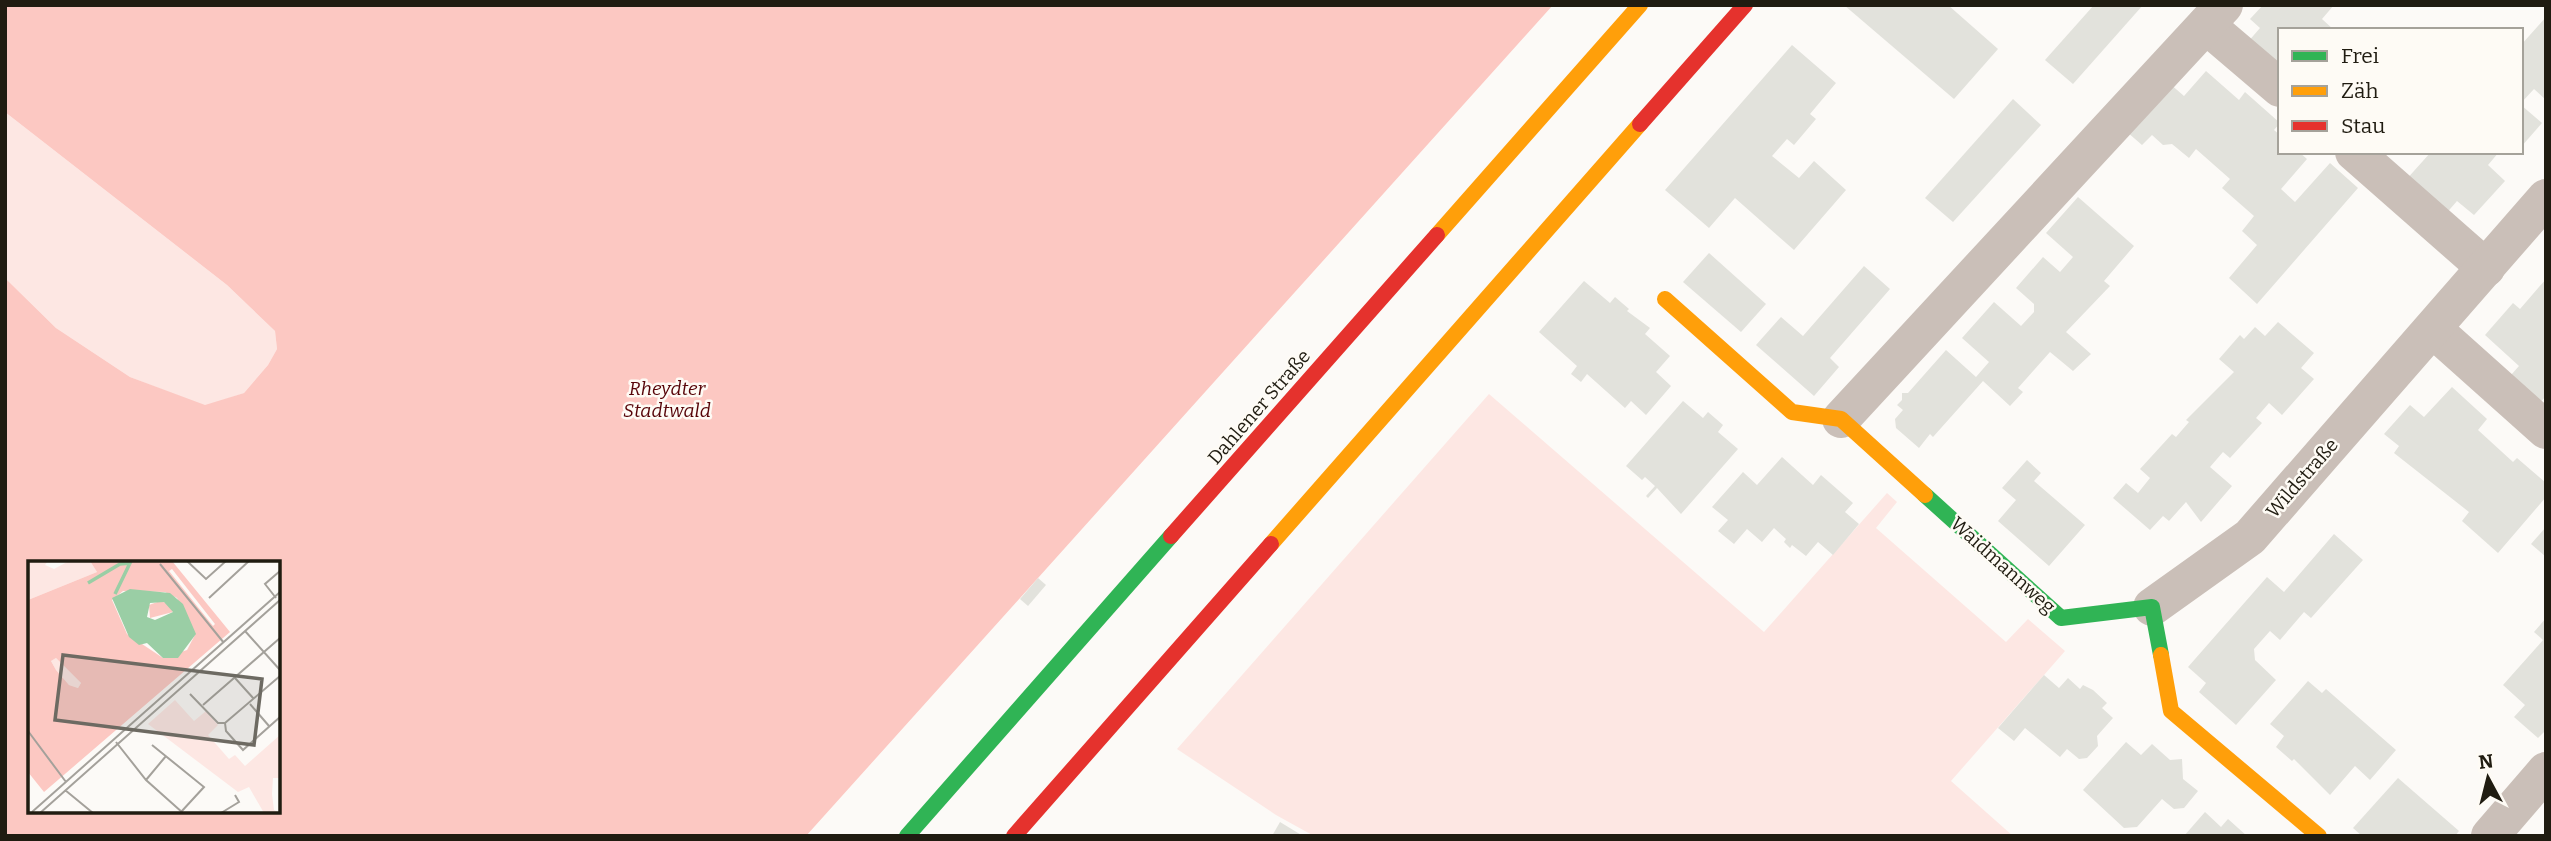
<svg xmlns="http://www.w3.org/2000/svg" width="2551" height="841" viewBox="0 0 2551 841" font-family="Bitter,serif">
	<rect width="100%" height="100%" fill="#fcfaf7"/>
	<g fill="#fde7e3">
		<path d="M5,112L227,285L275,331L277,349L268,365L244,393L205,406L130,377L56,328L5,278Z"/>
		<path d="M1489,394L1764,632L1887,493L1897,502L1876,528L2006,642L2028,619L2065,651L1951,781L2013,836H1314L1276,815L1177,749Z"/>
	</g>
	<path fill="#fcc8c2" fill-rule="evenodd" d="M5,5H1553L806,836H5V278L56,328L130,377L205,405L244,393L268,365L277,349L275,331L227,285L5,112ZM30,563H278V811H30Z"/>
	<g fill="#e2e2dc">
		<path d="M1844,5H1948L1998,49L1954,99Z"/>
		<path d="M2094,5H2143L2073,84L2045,60Z"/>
		<path d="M2263,5H2334L2322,19L2334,30H2280V69L2247,43L2260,28L2250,19Z"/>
		<path d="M2546,17V100L2534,89L2521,103V45Z"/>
		<path d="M1792,45L1836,83L1810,114L1816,119L1794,145L1787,139L1772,156L1799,178L1814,161L1846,190L1794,250L1735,198L1709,228L1665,190Z"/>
		<path d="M2206,71L2239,100L2245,92L2280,123L2274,130L2280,135V152H2299L2307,159L2281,189L2295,202L2330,163L2358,188L2257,304L2229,278L2257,245L2242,231L2254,216L2222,188L2230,179L2196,149L2189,158L2172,144L2163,145L2152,135L2142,145L2127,132L2169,83L2184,96Z"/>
		<path d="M2013,99L2041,125L1953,222L1925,198Z"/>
		<path d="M2521,105L2542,123L2521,147Z"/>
		<path d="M2431,152H2499L2488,165L2505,181L2474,215L2457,201L2444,216L2405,181Z"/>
		<path d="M2078,197L2134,246L2104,281L2110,286L2066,332L2091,354L2073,371L2050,352L2018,388L2023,392L2010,406L1983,381L1933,437L1930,434L1919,448L1896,428L1895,419L1903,410L1897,405L1902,400V393H1908L1946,350L1976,377L1989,362L1962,338L1994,302L2021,326L2034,312V304L2016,288L2043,257L2060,272L2073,257L2046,233Z"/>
		<path d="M1709,253L1766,304L1741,332L1683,282Z"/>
		<path d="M1864,266L1890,289L1830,358L1839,367L1814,396L1756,345L1781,317L1803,336Z"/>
		<path d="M2546,279V396L2533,410L2503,384L2519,366L2485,335L2513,303L2520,309Z"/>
		<path d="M1584,281L1610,303L1615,297L1629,309L1627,311L1650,328L1645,334L1670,356L1656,372L1671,386L1646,415L1631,401L1625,408L1587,374L1581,382L1571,374L1577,366L1539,332Z"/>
		<path d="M2278,322L2314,353L2301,368L2314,379L2282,415L2269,403L2256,418L2262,423L2230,458L2223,452L2210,467L2232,486L2201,522L2186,502L2169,521L2163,516L2150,530L2113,498L2126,483L2138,493L2150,478L2140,469L2172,434L2176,437L2189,422L2186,420L2234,372L2219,359L2240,335L2244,339L2255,327L2265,336Z"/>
		<path d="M2452,387L2487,419L2478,430L2513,462L2517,458L2546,483V497L2498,553L2462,521L2469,512L2394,453L2399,446L2384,434L2410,405L2424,417Z"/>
		<path d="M1683,401L1703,418L1708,412L1723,425L1718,432L1738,449L1681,514L1657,488L1648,498L1646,496L1655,486L1645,477L1642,480L1626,466Z"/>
		<path d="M1782,457L1813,485L1821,475L1853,503L1845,512L1859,524L1833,555L1818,542L1806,556L1792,545L1790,548L1784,542L1786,539L1774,528L1762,542L1747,529L1734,544L1718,531L1728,520L1712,507L1743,472L1757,485Z"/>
		<path d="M2027,460L2041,473L2034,481L2085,525L2049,566L1998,521L2016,500L2002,488Z"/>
		<path d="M2546,527V557L2531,544Z"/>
		<path d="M2334,534L2363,560L2311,618L2304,612L2280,640L2270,631L2254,649L2255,660L2276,680L2236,725L2199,692L2206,683L2188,667L2267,577L2284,592Z"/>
		<path d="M1038,578L1046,585L1028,606L1020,599Z"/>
		<path d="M2546,618V730L2538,738L2514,717L2525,705L2503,685L2543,640L2534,632Z"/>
		<path d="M2044,675L2059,688L2068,678L2080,689L2083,685L2093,690L2107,703L2102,708L2113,718L2097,736L2098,746L2087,758L2079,759L2067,749L2060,757L2025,728L2014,741L1998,728Z"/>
		<path d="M2308,681L2322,693L2326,689L2396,750L2370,780L2355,766L2330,795L2294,759L2292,761L2276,747L2284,736L2270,724Z"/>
		<path d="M2126,742L2141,755L2152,744L2170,760L2182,759L2183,779L2198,791L2184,808L2174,809L2162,799L2137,827L2124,828L2083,790Z"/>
		<path d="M2398,778L2459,831L2455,836H2362L2353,828Z"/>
		<path d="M2205,812L2221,827L2228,819L2247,836H2184Z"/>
		<path d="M1280,822L1303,836H1272Z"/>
	</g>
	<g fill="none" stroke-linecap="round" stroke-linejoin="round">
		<g stroke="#cabfb8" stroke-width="38">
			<path d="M2206,25L2280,88"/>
			<path d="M2354,152L2486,268"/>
			<path d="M2434,330L2546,430"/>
			<path d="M1841,419L2224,5"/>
			<path d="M2152,607L2250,537L2546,198"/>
			<path d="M2490,836L2546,771"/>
		</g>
		<g stroke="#30b455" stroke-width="16">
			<path d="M1925,495L2061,618L2152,607L2161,655"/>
			<path d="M907,836L1171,536"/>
		</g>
		<g stroke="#ff9f0a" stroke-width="16">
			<path d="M1437,235L1640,5"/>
			<path d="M1665,299L1792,412L1841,419L1925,495"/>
			<path d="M1271,544L1640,124"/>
			<path d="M2161,655L2171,711L2319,836"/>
		</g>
		<g stroke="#e5322d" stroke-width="16">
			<path d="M1640,124L1745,5"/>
			<path d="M1171,536L1437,235"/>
			<path d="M1014,836L1271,544"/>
		</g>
	</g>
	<g text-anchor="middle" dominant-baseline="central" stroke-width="5" stroke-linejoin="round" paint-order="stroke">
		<g font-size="19" font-style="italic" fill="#560307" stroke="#fefbf5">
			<text x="667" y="388">Rheydter<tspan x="667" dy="22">Stadtwald</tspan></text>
		</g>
		<g font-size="19" fill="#201c11" stroke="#fefbf5">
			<text transform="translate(1259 407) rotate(-49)">Dahlener Straße</text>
			<text transform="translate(2302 478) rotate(-49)">Wildstraße</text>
			<text transform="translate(2003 565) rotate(42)">Waidmannweg</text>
		</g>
	</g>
	<g transform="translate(28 561)">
		<rect width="252" height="252" fill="#fcfaf7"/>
		<path d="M0,0H20L17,4L26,8L41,0H62L69,11L0,39ZM28,97L53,122L50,127L41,124L28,109L23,100ZM147,139L166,160L178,150L190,164L180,174L201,198L207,194L217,205L252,174V217H245L244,233L246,249L252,252H236L221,226L210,231L120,163Z" fill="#fde7e3"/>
		<path d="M62,0H144L202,71L16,231L0,211V39L69,11ZM144,8L187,63L185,65L141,10ZM95,30L137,31L149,37L167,74L159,89L135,97L99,73L84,39ZM28,97L53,122L50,127L41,124L28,109L23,100ZM132,40L139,42L145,51L122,57L121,44Z" fill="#fcc8c2" fill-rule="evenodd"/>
		<path d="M102,28L142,32L155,43L168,73L150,97H135L119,82L111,84L101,76L84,37ZM136,41L145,51L127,59L119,56L122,42Z" fill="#9acea5" fill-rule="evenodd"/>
		<path fill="none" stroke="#9acea5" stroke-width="3.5" d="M60,22L92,3L103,2M87,33L103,0"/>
		<path fill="none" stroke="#a4a19b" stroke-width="2" d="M159,0L178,18L198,0M132,3L196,82M181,37L221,0M248,37L237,23L252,10M217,70L252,109M207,117L226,138M162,133L190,162H197L198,170L215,189L252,156M222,143L241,165M175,144L252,77M197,162L252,115M0,170L38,221M88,181L118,219L155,252M124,184L176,226L153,251M118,219L138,195M37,229L65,252M4,251L252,31M12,252L252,39M193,252L211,241L207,234"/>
		<path fill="#6d6a62" fill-opacity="0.15" stroke="#6d6a62" stroke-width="3.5" d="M35,94L234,118L226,184L27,159Z"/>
		<rect width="252" height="252" fill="none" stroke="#201c11" stroke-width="3.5"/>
	</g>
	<rect width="2551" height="841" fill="none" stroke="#201c11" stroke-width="14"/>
	<rect x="2278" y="28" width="245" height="126" fill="#fefbf5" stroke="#a5a29a" stroke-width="2"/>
	<rect x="2292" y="51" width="35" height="10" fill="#30b455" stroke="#a5a29a" stroke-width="2"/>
	<text x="2341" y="63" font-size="21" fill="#201c11">Frei</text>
	<rect x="2292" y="86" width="35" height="10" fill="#ff9f0a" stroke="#a5a29a" stroke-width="2"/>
	<text x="2341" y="98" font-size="21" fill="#201c11">Zäh</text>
	<rect x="2292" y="121" width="35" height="10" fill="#e5322d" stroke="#a5a29a" stroke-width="2"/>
	<text x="2341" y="133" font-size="21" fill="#201c11">Stau</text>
	<g transform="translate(2488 778) rotate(353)" stroke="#fefbf5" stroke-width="5" paint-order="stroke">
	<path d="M0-5L12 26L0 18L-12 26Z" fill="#201c11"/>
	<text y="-10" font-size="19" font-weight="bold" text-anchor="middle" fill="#201c11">N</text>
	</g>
</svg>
